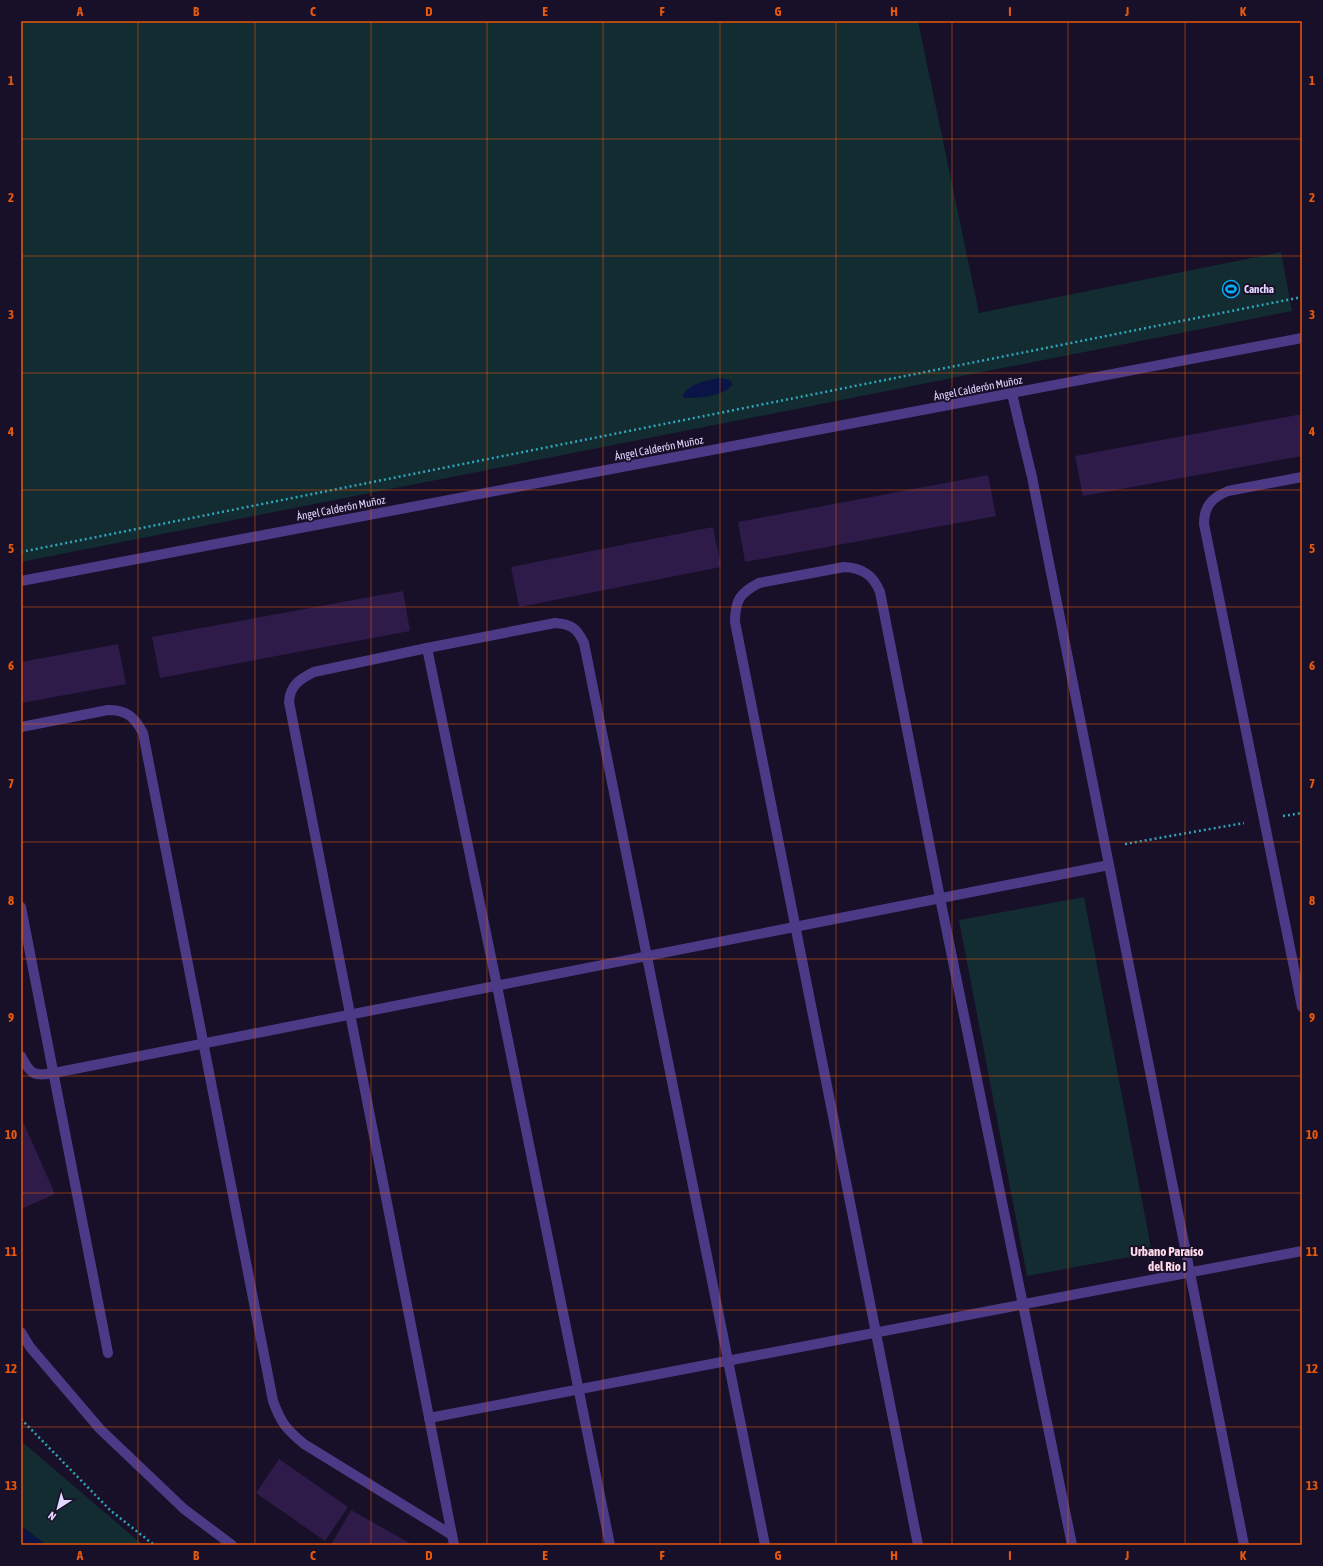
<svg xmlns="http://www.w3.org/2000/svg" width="1323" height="1566" viewBox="0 0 1323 1566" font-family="'Asap Condensed',sans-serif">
	<rect width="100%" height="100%" fill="#180f28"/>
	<g fill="#122c32">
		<path d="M21,21H918L979,313L1281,252L1292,311L21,562Z"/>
		<path d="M1084,897L1152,1253L1027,1276L959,920Z"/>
		<path d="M21,1441L143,1545H46L21,1526Z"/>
	</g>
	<g fill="#0a1446">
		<path d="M719,378L729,380L732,382V385C723,397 698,398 684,398L683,395C690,383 706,381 719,378Z"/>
		<path d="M21,1526L46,1545H21Z"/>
	</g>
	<g fill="#2e1b49">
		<path d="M1302,414V456L1083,496L1075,456Z"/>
		<path d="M988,475L996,516L745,562L738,522Z"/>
		<path d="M713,527L721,567L519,607L511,567Z"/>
		<path d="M403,591L410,631L160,678L152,637Z"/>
		<path d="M118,644L126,684L21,703V662Z"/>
		<path d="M21,1117L55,1194L21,1209Z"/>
		<path d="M279,1459L348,1507L325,1541L256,1493Z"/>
		<path d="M351,1510L413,1545H331Z"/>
	</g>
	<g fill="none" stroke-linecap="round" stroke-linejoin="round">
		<g stroke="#2fa7ba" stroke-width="2.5" stroke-dasharray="2 3" stroke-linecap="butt">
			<path d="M21,552L1302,297"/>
			<path d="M1283,816L1302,813"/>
			<path d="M1125,844L1244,823"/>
			<path d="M21,1419L110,1510L154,1545"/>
		</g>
		<g stroke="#4c3a87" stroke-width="10">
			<path d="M1302,477L1228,491C1211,498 1204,507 1204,524L1302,1007"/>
			<path d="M427,648L497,986L610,1545"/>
			<path d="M21,727L108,710C126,710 134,716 143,733L273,1401C281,1423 286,1429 304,1444L452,1535L289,702C290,685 300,679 314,672L427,648L555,623C571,624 577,628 584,643L765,1545"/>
			<path d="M21,907L108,1353"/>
			<path d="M21,1056C30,1074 34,1077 54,1073"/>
			<path d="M452,1535L454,1545"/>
			<path d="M918,1545L735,622C735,600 740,593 759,583L844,567C863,568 873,575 880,592L940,898L1072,1545"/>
		</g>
		<g stroke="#4c3a87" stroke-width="10">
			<path d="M1012,394L1032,477L1244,1545"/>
			<path d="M21,581L1302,338"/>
			<path d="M54,1073L1109,865"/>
			<path d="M21,1332L30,1347L100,1429L184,1509L232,1545"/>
			<path d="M429,1418L1302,1251"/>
		</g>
	</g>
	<path fill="none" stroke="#e8590c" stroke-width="1" stroke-opacity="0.55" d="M138,21V1545M255,21V1545M371,21V1545M487,21V1545M603,21V1545M720,21V1545M836,21V1545M952,21V1545M1068,21V1545M1185,21V1545M21,139H1302M21,256H1302M21,373H1302M21,490H1302M21,607H1302M21,724H1302M21,842H1302M21,959H1302M21,1076H1302M21,1193H1302M21,1310H1302M21,1427H1302"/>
	<defs>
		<g id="stadium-ring" transform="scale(0.9)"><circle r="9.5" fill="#180f28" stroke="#02b3ff" stroke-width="1.5"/><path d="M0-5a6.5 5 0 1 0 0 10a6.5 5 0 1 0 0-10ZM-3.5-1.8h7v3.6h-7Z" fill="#02b3ff"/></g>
	</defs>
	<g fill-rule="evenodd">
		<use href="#stadium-ring" x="1231" y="289"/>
	</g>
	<g text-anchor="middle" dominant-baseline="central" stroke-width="4" stroke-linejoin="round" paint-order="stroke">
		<g font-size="11" font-weight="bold" fill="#e3d6ff" stroke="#180f28" text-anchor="start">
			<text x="1244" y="289">Cancha</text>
		</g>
		<g font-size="11" fill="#e3d6ff" stroke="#180f28">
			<text transform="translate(978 388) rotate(-11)">Ángel Calderón Muñoz</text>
			<text transform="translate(659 448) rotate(-11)">Ángel Calderón Muñoz</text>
			<text transform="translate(341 508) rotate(-11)">Ángel Calderón Muñoz</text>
		</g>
		<g font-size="13" font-weight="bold" fill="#ffd8e9" stroke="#180f28">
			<text x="1167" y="1251">Urbano Paraíso<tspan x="1167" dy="15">del Río I</tspan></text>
		</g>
	</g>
	<rect width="1323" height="1566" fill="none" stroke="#180f28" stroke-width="44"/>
	<g transform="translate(58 1508) rotate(216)" stroke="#180f28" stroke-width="3" paint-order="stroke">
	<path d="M0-3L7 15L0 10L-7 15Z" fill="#e3d6ff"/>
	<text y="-6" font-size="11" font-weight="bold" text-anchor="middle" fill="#e3d6ff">N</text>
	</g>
	<rect x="22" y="22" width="1279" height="1522" fill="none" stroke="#e8590c" stroke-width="1.5"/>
	<g font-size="13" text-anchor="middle" font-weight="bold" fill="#e8590c">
		<text x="80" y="16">A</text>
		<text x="196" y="16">B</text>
		<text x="313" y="16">C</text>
		<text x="429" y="16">D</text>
		<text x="545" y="16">E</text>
		<text x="662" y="16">F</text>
		<text x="778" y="16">G</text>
		<text x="894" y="16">H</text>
		<text x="1010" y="16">I</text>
		<text x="1127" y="16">J</text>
		<text x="1243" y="16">K</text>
		<text x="11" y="85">1</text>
		<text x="1312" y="85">1</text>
		<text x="11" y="202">2</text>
		<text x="1312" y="202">2</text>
		<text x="11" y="319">3</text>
		<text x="1312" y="319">3</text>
		<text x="11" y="436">4</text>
		<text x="1312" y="436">4</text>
		<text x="11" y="553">5</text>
		<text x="1312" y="553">5</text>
		<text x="11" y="670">6</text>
		<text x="1312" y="670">6</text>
		<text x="11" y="788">7</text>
		<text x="1312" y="788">7</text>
		<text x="11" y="905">8</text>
		<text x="1312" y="905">8</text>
		<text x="11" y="1022">9</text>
		<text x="1312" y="1022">9</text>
		<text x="11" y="1139">10</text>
		<text x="1312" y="1139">10</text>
		<text x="11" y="1256">11</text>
		<text x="1312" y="1256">11</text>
		<text x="11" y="1373">12</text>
		<text x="1312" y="1373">12</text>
		<text x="11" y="1490">13</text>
		<text x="1312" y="1490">13</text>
		<text x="80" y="1560">A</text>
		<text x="196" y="1560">B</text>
		<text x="313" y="1560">C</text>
		<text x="429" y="1560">D</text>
		<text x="545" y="1560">E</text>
		<text x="662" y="1560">F</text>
		<text x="778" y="1560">G</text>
		<text x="894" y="1560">H</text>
		<text x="1010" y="1560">I</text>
		<text x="1127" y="1560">J</text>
		<text x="1243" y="1560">K</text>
	</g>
</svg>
